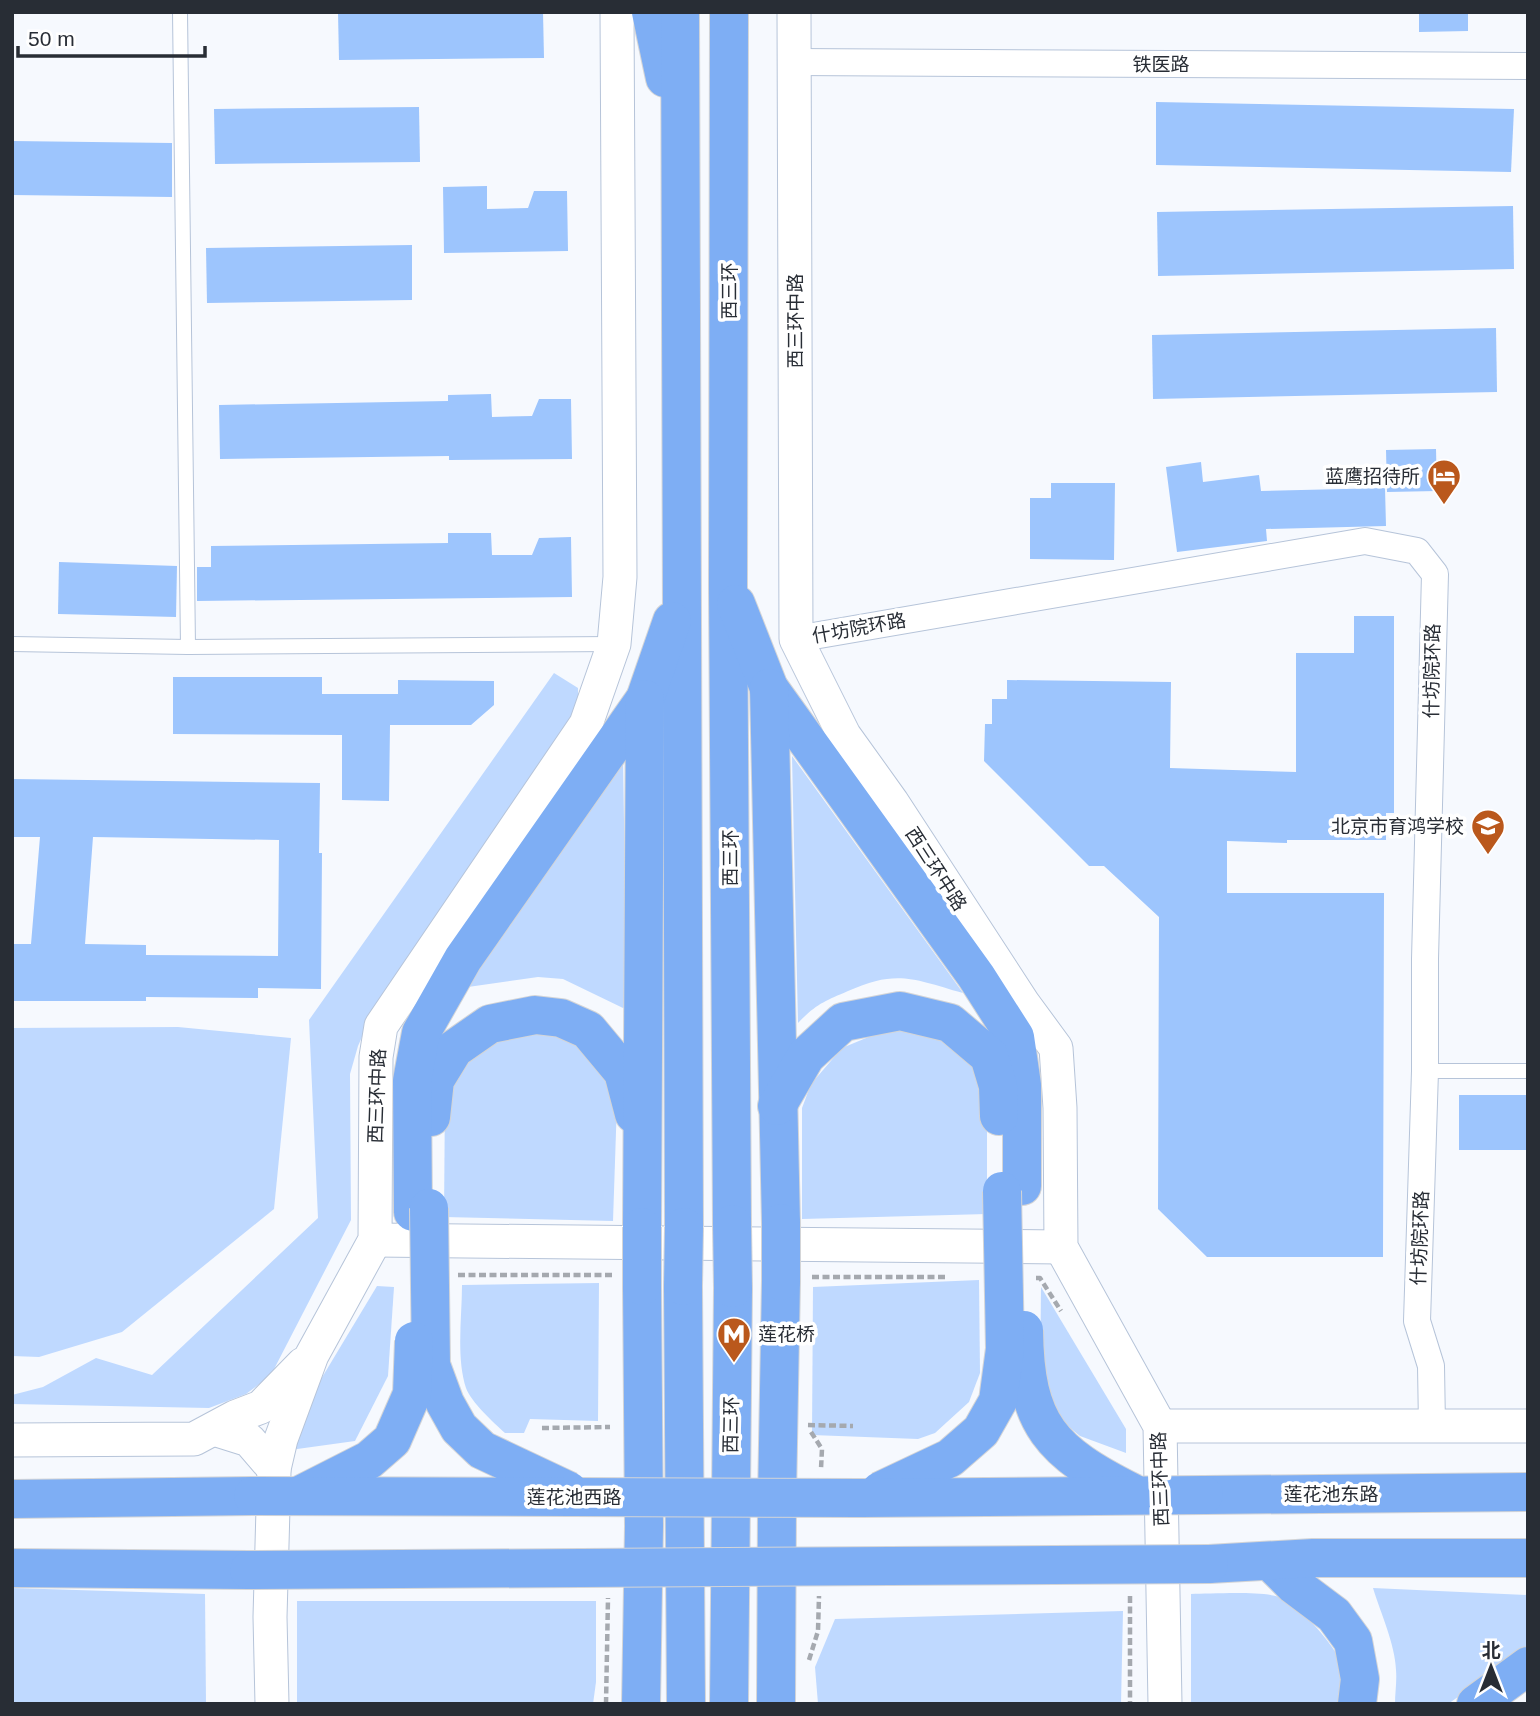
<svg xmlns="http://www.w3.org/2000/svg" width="1540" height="1716" viewBox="0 0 1540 1716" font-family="Arial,'Noto Sans SC',sans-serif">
	<rect width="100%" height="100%" fill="#f6f9fe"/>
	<g fill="#bfd9ff">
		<path d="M554,673L578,688V709L369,1021L358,1046L350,1074L351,1220L271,1375L246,1394L209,1408L12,1404V1395L43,1387L96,1358L152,1375L318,1218L309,1020Z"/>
		<path d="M792,756L963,993C914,979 897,969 848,991C825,1001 816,1004 798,1023Z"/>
		<path d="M623,759L627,1005L623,1008L563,979L538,977L468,987L467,981Z"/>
		<path d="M178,1027L291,1038L274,1209L122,1332L39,1357L12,1356V1028Z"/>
		<path d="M532,1027L595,1053L617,1102L613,1221L444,1217L445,1089L453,1070L486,1047Z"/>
		<path d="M911,1028L940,1037L969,1058L987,1084V1214L802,1219V1108L811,1084L842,1048L883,1031Z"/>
		<path d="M979,1280L980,1373L969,1402L935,1433L918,1439L812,1435L813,1287Z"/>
		<path d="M599,1283L598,1421L530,1419L524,1433H505C494,1423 471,1402 466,1388C456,1357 462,1317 462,1285Z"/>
		<path d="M377,1286L394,1287L388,1376L355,1441L290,1450L300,1414Z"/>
		<path d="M1041,1287L1126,1429V1453L1080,1436L1047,1409L1040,1384Z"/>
		<path d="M12,1588L205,1594L206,1704H12Z"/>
		<path d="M1373,1588L1528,1595V1647L1448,1704H1395C1395,1693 1397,1681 1396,1670C1395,1644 1381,1614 1373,1588Z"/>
		<path d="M1191,1594C1213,1594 1267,1590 1285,1599C1300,1607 1329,1640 1337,1655C1343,1668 1343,1690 1340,1704H1191Z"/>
		<path d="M297,1601H596V1682L593,1704H297Z"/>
		<path d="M1123,1611L1121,1704H818L815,1667L835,1619Z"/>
	</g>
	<g fill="#9dc5fd" fill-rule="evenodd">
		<path d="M338,12H543L544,58L339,60Z"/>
		<path d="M1419,12H1468V31L1419,32Z"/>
		<path d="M1156,102L1514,109L1511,172L1156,165Z"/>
		<path d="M419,107L420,162L215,164L214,109Z"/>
		<path d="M12,141L172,143V197L12,195Z"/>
		<path d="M487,186V209L528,208L534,191H567L568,251L444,253L443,187Z"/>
		<path d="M1513,206L1514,269L1158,276L1157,212Z"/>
		<path d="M412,245V300L207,303L206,248Z"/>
		<path d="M1496,328L1497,392L1153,399L1152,335Z"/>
		<path d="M491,394L492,417L532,416L539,399H571L572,459L449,460V456L220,459L219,405L448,401V395Z"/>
		<path d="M1436,449L1437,491L1387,492L1386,450Z"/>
		<path d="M1201,462L1203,482L1259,475L1261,491L1385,488L1386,526L1266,529L1267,541L1177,552L1166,467Z"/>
		<path d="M1051,483H1115L1114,560L1030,559V498H1051Z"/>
		<path d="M448,533H491L492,555H532L539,538L571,537L572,597L197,601V567H211V546L448,543Z"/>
		<path d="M59,562L177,566L176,617L58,614Z"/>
		<path d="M1354,616H1394V813H1386V840H1287V843L1227,841V893H1384L1383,1257H1207L1158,1209L1159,917L1104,866H1089L984,761L985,724H992V699H1007V680L1171,682L1170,768L1296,772V653H1354Z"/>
		<path d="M173,677H322V694H398V680L494,681V705L471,725H390L389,801L342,800V735L173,734Z"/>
		<path d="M12,779L320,783L319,853H322L321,989L258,988V998L146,997V1001H12V944H31L40,837H12ZM93,837L279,840L278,956L146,955V945L85,944Z"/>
		<rect x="1459" y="1095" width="69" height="55"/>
	</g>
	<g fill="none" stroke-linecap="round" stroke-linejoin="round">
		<g stroke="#b6c4d9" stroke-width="16">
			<g id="service">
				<path d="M180,12L188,647"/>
				<path d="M12,644L188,647L613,644"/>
				<path d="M1425,1071H1528"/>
			</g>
		</g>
		<g stroke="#b6c4d9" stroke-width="28">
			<g id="minor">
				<path d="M794,62L1528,66"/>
				<path d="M796,639L1365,541L1417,551L1435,574L1425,959V1071L1417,1321L1431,1366L1432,1426"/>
			</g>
		</g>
		<g stroke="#b6c4d9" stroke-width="35">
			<g id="tertiary">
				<path d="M794,12L796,639L844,735L892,802L1023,1003L1056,1048L1060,1108L1061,1247L1160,1426L1165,1704"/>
				<path d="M375,1240L1061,1247"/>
				<path d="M1160,1426H1528"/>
				<path d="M214,1429L249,1440L274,1469L281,1439L312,1355L375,1240L376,1057L381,1026L586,724L614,644L620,577L617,12"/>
				<path d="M12,1440L194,1439L235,1417L261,1407L303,1364"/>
				<path d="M272,1704L270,1617L274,1472"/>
			</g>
		</g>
		<g stroke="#d4d5d7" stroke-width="40">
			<g id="trunk">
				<path d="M651,12L665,78"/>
				<path d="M680,12L684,1227"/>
				<path d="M729,12L728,586L732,1224"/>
				<path d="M736,604L769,688L976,976L1015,1037L1022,1085V1186"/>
				<path d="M769,688L781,1223"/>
				<path d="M777,1106L806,1056L843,1022L900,1011L950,1023L989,1056L998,1086L999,1116"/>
				<path d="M431,1117L435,1080L454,1049L490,1024L535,1015L561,1018L588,1030L623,1072L634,1114"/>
				<path d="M413,1212L412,1081L421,1033L463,959L645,699L672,621"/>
				<path d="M642,1227L645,699"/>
				<path d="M683,1286L686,1704"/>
				<path d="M1204,1495L1528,1492"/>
				<path d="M12,1499L253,1496"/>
				<path d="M1270,1561L1294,1585L1334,1615L1353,1641L1360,1679L1357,1704"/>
				<path d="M1209,1564L1313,1558H1528"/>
				<path d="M12,1568L249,1570"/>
				<path d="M641,1704L644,1526L642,1286"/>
				<path d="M729,1704L733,1288"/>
				<path d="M776,1704L777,1498L781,1281"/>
				<path d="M1476,1704L1528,1666"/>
			</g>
		</g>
		<g stroke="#a5a9af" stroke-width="4.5" stroke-dasharray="7 3.5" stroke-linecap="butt">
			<path d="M458,1275H614"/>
			<path d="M812,1277H946"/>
			<path d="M1036,1278H1040L1061,1311"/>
			<path d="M808,1425L853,1426"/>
			<path d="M542,1428L610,1427"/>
			<path d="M811,1432L822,1449L821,1469"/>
			<path d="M1130,1596V1704"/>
			<path d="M809,1660L818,1631L819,1596"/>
			<path d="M606,1704L608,1598"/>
		</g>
		<use href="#service" stroke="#fff" stroke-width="14"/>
		<use href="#minor" stroke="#fff" stroke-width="26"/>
		<use href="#tertiary" stroke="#fff" stroke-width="33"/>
		<use href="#trunk" stroke="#7eaef4" stroke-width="38"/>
		<g stroke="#d4d5d7" stroke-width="40" stroke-linecap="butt">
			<g id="trunk-bridge">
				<path d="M429,1208L431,1365L445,1403L459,1428L482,1450L569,1491"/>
				<path d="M732,1224L733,1288"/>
				<path d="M642,1227V1286"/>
				<path d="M781,1281V1223"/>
				<path d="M683,1286L684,1227"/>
				<path d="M1024,1330C1025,1425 1051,1452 1133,1493"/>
				<path d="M880,1491L950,1458L981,1431L998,1401L1005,1349L1002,1191"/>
				<path d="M302,1494L369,1460L392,1440L412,1394L414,1341"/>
				<path d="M253,1496L862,1498L1204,1495"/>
				<path d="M249,1570L1209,1564"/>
			</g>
		</g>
		<use href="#trunk-bridge" stroke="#7eaef4" stroke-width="38"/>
	</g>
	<defs>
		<g id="hotel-pin" transform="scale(1.75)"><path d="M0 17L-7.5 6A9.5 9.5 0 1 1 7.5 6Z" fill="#ba581c" stroke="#fff"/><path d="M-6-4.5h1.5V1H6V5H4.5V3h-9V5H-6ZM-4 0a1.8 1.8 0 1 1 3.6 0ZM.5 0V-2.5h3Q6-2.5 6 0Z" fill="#fff"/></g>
		<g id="school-pin" transform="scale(1.75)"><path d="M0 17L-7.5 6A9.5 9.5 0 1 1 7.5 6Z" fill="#ba581c" stroke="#fff"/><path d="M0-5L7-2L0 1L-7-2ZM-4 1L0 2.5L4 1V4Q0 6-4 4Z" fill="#fff"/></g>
		<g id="metro-pin" transform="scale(1.75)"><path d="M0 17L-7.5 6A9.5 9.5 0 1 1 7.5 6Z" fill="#ba581c" stroke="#fff"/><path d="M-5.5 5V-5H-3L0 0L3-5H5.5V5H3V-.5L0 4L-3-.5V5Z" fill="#fff"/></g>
	</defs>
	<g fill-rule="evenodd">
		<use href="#hotel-pin" x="1444" y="476"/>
		<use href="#school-pin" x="1488" y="826"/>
		<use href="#metro-pin" x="734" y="1334"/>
	</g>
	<g text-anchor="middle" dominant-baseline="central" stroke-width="7" stroke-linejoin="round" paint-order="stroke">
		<g font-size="19" fill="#282d35" stroke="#fff">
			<text x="1161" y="64">铁医路</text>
			<text transform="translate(729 291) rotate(-90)">西三环</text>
			<text transform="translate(795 321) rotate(-90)">西三环中路</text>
			<text transform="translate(859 628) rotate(-10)">什坊院环路</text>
			<text transform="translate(1432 671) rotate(-89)">什坊院环路</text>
			<text transform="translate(730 858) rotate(-90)">西三环</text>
			<text transform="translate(936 869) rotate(57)">西三环中路</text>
			<text transform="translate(377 1096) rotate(-88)">西三环中路</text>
			<text transform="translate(1420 1238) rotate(-88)">什坊院环路</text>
			<text transform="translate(731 1425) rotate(-89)">西三环</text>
			<text transform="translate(1160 1479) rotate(-92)">西三环中路</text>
			<text x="1331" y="1494">莲花池东路</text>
			<text x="574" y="1497">莲花池西路</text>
		</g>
		<g font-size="19" fill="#282d35" stroke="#fff" text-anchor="end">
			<text x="1420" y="476">蓝鹰招待所</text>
			<text x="1464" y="826">北京市育鸿学校</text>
			<text x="758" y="1334" text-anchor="start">莲花桥</text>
		</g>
	</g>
	<rect width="1540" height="1716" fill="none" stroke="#282d35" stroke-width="28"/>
	<g transform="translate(1491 1667)" stroke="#ffffff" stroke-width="5" paint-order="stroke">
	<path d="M0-5L12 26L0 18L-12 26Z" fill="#282d35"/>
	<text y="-10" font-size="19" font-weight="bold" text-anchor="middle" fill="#282d35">北</text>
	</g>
	<path d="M18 46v10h187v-10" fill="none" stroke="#282d35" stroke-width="3.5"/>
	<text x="28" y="46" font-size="21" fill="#282d35" stroke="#ffffff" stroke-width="5" paint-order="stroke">50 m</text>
</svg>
